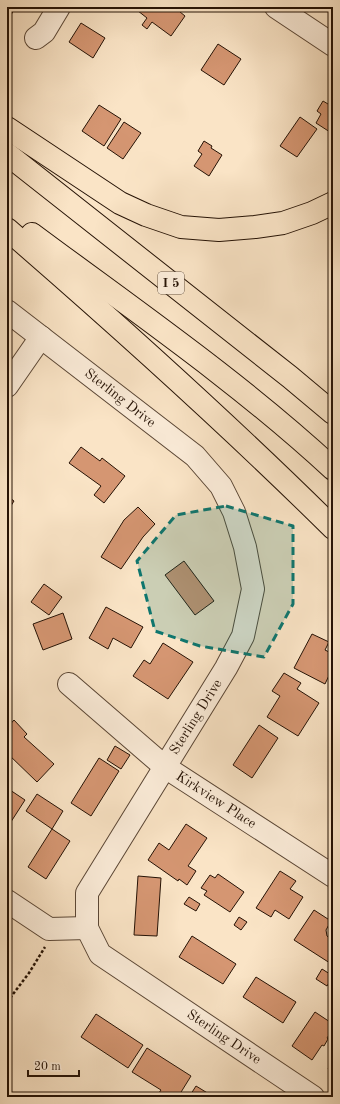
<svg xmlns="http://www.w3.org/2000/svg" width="340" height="1104" viewBox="0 0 340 1104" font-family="'Old Standard TT',serif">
	<rect width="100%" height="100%" fill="#fae4c6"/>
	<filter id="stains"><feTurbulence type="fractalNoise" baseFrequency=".005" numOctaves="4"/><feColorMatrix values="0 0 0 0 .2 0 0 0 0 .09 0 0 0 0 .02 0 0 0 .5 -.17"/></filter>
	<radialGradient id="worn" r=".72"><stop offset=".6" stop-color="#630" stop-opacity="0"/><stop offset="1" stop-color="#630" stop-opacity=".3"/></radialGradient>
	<g fill="#d59672" stroke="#251205">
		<path d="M7,7L14,10L7,21Z"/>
		<path d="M133,7H174L185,16L171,36L152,22L147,29L142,25L147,18Z"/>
		<path d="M81,23L105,38L93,58L69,42Z"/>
		<path d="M218,44L241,59L224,85L201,70Z"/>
		<path d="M323,101L333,107V134L316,123L321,114L317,111Z"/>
		<path d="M99,105L121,119L104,146L82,131Z"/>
		<path d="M300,117L317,129L297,157L280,146Z"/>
		<path d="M124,122L141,133L123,159L107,148Z"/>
		<path d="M204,141L212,146L211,148L222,155L209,176L194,166L202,154L198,151Z"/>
		<path d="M81,447L100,461L102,458L125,476L104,503L94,495L101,486L69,463Z"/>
		<path d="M7,496L14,501L7,512Z"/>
		<path d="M138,507L155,524L143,537L121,569L101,557L124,520Z"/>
		<path d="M184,561L214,601L195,615L165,575Z"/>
		<path d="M44,584L62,597L49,615L31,602Z"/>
		<path d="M106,607L143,627L131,648L113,638L108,649L89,638Z"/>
		<path d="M63,613L72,639L43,650L33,624Z"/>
		<path d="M312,634L329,642L325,650L333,654V667L325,684L294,668Z"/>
		<path d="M163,643L193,662L168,699L133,676L144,660L150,664Z"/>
		<path d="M284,673L301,683L297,689L319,703L298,736L267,717L280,696L272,691Z"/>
		<path d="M14,720L27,734L24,737L54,764L37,782L7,753V728Z"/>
		<path d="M259,725L278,738L252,778L233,765Z"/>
		<path d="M115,746L130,755L121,769L107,760Z"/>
		<path d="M99,758L119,771L91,816L71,803Z"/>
		<path d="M7,788L25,800L7,828Z"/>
		<path d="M37,794L63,811L52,829L26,811Z"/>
		<path d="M186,824L207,838L188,866L196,871L187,885L179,879L178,881L148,860L159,843L169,850Z"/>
		<path d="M52,829L70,841L46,879L28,867Z"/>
		<path d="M280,871L296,881L290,889L303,897L289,919L275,910L271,917L256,908Z"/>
		<path d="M218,874L244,892L230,912L204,895L207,891L201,888L210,875L215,878Z"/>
		<path d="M138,876L161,878L157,936L134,935Z"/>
		<path d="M189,897L200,904L196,911L184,904Z"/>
		<path d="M314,910L331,921L326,930L327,936L333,941V965L294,940Z"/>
		<path d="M239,917L247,922L241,930L234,925Z"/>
		<path d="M192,936L236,964L223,984L179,957Z"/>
		<path d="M322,969L333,976L327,986L316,979Z"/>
		<path d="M256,977L296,1002L283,1023L243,997Z"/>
		<path d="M315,1012L333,1024V1029L327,1038L328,1039L324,1046L322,1045L312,1060L292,1046Z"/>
		<path d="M96,1014L143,1045L128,1068L81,1037Z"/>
		<path d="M147,1048L191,1076L178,1097H156L161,1090L132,1072Z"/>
		<path d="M333,1061V1072L328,1069Z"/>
		<path d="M196,1086L214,1097H189Z"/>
	</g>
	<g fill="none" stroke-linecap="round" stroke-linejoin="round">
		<g stroke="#5a4635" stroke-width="24">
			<g id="minor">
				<path d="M276,7L333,45"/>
				<path d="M36,38L44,32L59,7"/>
				<path d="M7,311L195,456L221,486L234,512L245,547L253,589L243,636L226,668L87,893V928L100,954L313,1097"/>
				<path d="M7,386L41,337"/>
				<path d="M69,684L165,767L333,876"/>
				<path d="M7,901L49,929L87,928"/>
			</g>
		</g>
		<g stroke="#251205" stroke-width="24">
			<g id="highway">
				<path d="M7,128L120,203L146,215L181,227L219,230L255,227L283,223L312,213L333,203"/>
				<path d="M7,154L290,377L333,413"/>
				<path d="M7,229C119,326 228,424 333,528"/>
				<path d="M32,234C134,310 239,382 333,469"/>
			</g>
		</g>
		<path stroke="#251205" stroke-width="2.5" stroke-dasharray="3 2" stroke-linecap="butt" d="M7,1002L29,973L45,947"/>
		<use href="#minor" stroke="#fcedda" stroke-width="22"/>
		<use href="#highway" stroke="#fae4c6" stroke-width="22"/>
	</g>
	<path fill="#0f766e" fill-opacity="0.2" stroke="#0f766e" stroke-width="3" stroke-dasharray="8 5" stroke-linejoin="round" d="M226,506L293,526V604L264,657L200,646L155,631L137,561L176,515Z"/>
	<g text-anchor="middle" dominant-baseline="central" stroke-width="3" stroke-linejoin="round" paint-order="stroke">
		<rect fill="#fcedda" stroke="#665445" stroke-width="1" x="158" y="272" width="26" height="22" rx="3"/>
		<g font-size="13" font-weight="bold" fill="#251205">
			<text x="171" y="283">I 5</text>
		</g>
		<g font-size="14" fill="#251205" stroke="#fcedda">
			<text transform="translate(120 398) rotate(38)">Sterling Drive</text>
			<text transform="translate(196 717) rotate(-58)">Sterling Drive</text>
			<text transform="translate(216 800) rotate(33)">Kirkview Place</text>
			<text transform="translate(224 1037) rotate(34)">Sterling Drive</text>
		</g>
	</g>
	<rect width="340" height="1104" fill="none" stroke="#fae4c6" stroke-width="24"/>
	<rect x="8" y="8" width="324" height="1088" fill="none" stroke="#251205" stroke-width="2"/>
	<rect x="12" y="12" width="316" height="1080" fill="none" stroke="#251205"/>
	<path d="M28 1070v6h51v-6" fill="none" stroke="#251205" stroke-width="2"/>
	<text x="34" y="1070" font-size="12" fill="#251205" stroke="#fcedda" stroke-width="3" paint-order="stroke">20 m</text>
	<rect width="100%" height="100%" filter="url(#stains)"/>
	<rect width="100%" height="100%" fill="url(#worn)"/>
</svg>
